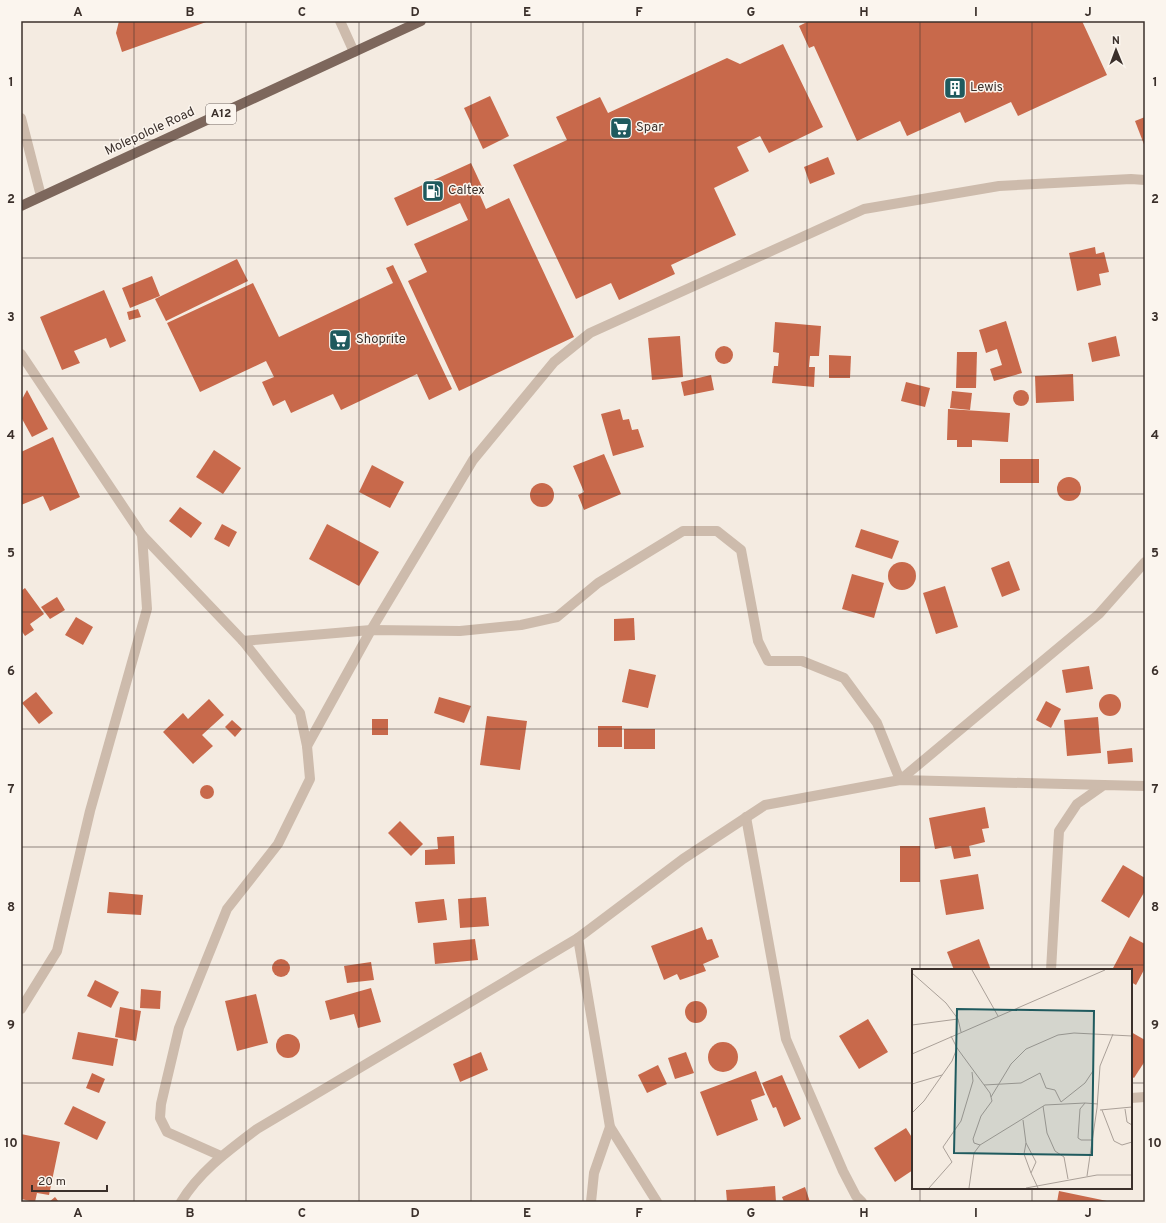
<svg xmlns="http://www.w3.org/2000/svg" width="1166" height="1223" viewBox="0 0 1166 1223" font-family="Overpass,sans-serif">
	<rect width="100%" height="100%" fill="#f4ebe1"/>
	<g fill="#c8694b">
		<path d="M119,21H209L122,52L116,33Z"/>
		<path d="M809,21H1082L1107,75L1018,116L1011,102L965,123L960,112L907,136L900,121L857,141L814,46L809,48L799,26Z"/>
		<path d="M783,44L823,127L769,153L760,136L737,147L749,171L714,188L736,235L671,265L675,274L619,300L611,283L576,299L513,165L567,140L556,117L600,97L608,113L727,58L740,64Z"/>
		<path d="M490,96L509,136L483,149L464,108Z"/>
		<path d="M1145,117V147L1135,121Z"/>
		<path d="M828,157L835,174L810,184L804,167Z"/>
		<path d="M471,163L484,191L479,193L486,209L509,198L574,337L459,391L408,281L427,272L414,244L468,220L460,203L407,226L394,198Z"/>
		<path d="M1095,247L1096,254L1104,252L1109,272L1099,274L1101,285L1077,291L1069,253Z"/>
		<path d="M237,259L248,281L166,321L155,299Z"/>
		<path d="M393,265L452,389L429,400L417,374L341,410L333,394L291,413L285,400L273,406L262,382L274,377L266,361L200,392L167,323L253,283L279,337L393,283L386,268Z"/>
		<path d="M152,276L160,296L130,308L122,288Z"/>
		<path d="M104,290L126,341L110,348L106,338L74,351L80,363L62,370L40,317Z"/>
		<path d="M138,309L141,317L129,320L127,312Z"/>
		<path d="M1006,321L1022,373L994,381L990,369L1002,365L997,349L986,353L979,330Z"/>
		<path d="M775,322L821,326L819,356H810L809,367H815L814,387L772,383L774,366H778L779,353L773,352Z"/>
		<path d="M680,336L683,377L652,380L648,338Z"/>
		<path d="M1116,336L1120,356L1092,362L1088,343Z"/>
		<circle cx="724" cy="355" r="9"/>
		<path d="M957,352H977L976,388H956Z"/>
		<path d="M829,355L851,356L850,378H829Z"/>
		<path d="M1073,374L1074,401L1036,403L1035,376Z"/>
		<path d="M711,375L714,390L684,396L681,382Z"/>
		<path d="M906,382L930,388L925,407L901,401Z"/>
		<circle cx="1021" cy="398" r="8"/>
		<path d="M27,390L48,429L32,437L21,417V401Z"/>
		<path d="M952,391L972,393L970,410L950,408Z"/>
		<path d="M620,409L623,420L629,419L632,430L638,429L644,447L613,456L601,414Z"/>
		<path d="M948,409L1010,413L1008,442L972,440V447H957V440H947Z"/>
		<path d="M53,437L80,497L50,511L43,496L21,505V452Z"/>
		<path d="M214,450L241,468L223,494L196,477Z"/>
		<path d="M604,454L621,494L584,510L578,495L584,492L573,466Z"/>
		<rect x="1000" y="459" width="39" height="24"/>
		<path d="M372,465L404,482L390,508L359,492Z"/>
		<circle cx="1069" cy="489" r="12"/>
		<circle cx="542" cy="495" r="12"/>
		<path d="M180,507L202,523L191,538L169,521Z"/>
		<path d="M222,524L237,532L229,547L214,539Z"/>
		<path d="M327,524L379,552L359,586L309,559Z"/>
		<path d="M861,529L899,541L892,559L855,547Z"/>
		<path d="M1009,561L1020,590L1002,597L991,568Z"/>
		<circle cx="902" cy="576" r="14"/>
		<path d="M852,574L884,583L874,618L842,609Z"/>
		<path d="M945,586L958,627L936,634L923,593Z"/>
		<path d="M25,588L44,614L30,624L34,630L25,636L21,630V591Z"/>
		<path d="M57,597L65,610L50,619L41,607Z"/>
		<path d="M76,617L93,627L83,645L65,635Z"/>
		<path d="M634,618L635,640L614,641V619Z"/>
		<path d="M1089,666L1093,689L1066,693L1062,670Z"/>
		<path d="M629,669L656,675L648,708L622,702Z"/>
		<path d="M36,692L53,713L39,724L22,703Z"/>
		<circle cx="1110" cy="705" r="11"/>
		<path d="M439,697L471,706L464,723L434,713Z"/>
		<path d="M209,699L224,715L202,735L213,746L193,764L163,732L183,713L188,719Z"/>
		<path d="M1046,701L1061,709L1051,728L1036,720Z"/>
		<path d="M487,716L527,721L520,770L480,765Z"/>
		<path d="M1098,717L1101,753L1067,756L1064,720Z"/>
		<rect x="372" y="719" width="16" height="16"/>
		<path d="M232,720L242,729L235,737L225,727Z"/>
		<rect x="598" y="726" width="24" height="21"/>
		<rect x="624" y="729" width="31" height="20"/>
		<path d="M1132,748L1133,762L1108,764L1107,751Z"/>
		<circle cx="207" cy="792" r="7"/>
		<path d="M985,807L989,828L982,829L985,842L969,846L971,856L954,859L951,846L935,849L929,818Z"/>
		<path d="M400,821L423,844L411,856L388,833Z"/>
		<path d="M454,836L455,864L425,865V850L438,849L437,837Z"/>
		<rect x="900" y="846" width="20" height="36"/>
		<path d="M1123,865L1145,878V891L1129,918L1101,901Z"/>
		<path d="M978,874L984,909L946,915L940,880Z"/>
		<path d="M109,892L143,895L141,915L107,913Z"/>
		<path d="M486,897L489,926L460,928L458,899Z"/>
		<path d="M444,899L447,920L418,923L415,902Z"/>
		<path d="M702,927L707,940L712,939L719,957L703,964L706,971L680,980L677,974L664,980L651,946Z"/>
		<path d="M1130,936L1145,944V968L1136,985L1131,982V970H1112Z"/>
		<path d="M475,939L478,960L435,964L433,943Z"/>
		<path d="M979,939L991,970H954L947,952Z"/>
		<circle cx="281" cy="968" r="9"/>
		<path d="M371,962L374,980L347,983L344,966Z"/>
		<path d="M95,980L119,992L111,1008L87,996Z"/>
		<path d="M371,988L381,1022L358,1028L354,1014L330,1020L325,1001Z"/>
		<path d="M141,989L161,991L160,1009L140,1008Z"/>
		<path d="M256,994L268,1043L237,1051L225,1001Z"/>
		<circle cx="696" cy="1012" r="11"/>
		<path d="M120,1007L141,1011L136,1041L115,1037Z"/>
		<path d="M868,1019L888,1052L859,1069L839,1036Z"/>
		<path d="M78,1032L118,1039L113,1066L72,1059Z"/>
		<path d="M1131,1032L1145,1040V1061L1134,1078L1131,1076Z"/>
		<circle cx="288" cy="1046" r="12"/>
		<circle cx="723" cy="1057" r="15"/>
		<path d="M481,1052L488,1070L460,1082L453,1064Z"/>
		<path d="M686,1052L694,1073L675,1079L668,1058Z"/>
		<path d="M658,1065L667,1084L647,1093L638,1075Z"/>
		<path d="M756,1071L765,1095L751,1100L758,1120L717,1136L700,1092Z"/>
		<path d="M92,1073L105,1079L99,1093L86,1088Z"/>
		<path d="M782,1075L801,1119L784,1127L776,1107L773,1108L762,1083Z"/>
		<path d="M73,1106L106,1122L97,1140L64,1124Z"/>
		<path d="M906,1128L913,1139V1170L895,1182L874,1148Z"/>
		<path d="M21,1134L60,1142L49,1195L37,1193L35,1202L21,1199Z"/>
		<path d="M775,1186L776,1202H727L726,1190Z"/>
		<path d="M805,1187L810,1202H784L782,1197Z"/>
		<path d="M1059,1191L1107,1201V1202H1057Z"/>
		<path d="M55,1197L59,1202H49Z"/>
	</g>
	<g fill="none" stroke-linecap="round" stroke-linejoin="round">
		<g stroke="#cdbbac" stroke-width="10">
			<path d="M340,21L354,52"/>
			<path d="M21,118L41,196"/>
			<path d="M21,354L142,535L243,641L300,713L307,746L310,779L278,844L227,909L179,1028L161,1104L160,1118L167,1132L221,1156"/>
			<path d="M243,641L371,630L460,631L521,625L557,617L598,583L683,531H717L741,550L758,641L768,661H802L844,678L877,723L900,780L1099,614L1145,562"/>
			<path d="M307,746L371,630L473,460L554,362L590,333L864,209L999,186L1131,179L1145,180"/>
			<path d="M746,817L786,1039L843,1171L856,1196L862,1202"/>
			<path d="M578,938L610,1127L657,1202"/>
			<path d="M1051,970L1059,831L1077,804L1104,785L1145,786"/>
			<path d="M21,1009L57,951L90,811L147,609L142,535"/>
			<path d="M1131,1098L1145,1097"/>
			<path d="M181,1202C200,1171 228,1151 257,1129L578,938L683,859L765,805L900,780L1104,785"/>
			<path d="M591,1202L594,1173L610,1127"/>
		</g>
		<path stroke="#7d675c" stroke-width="10" d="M21,206L421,21"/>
	</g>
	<path fill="none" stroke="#3b302b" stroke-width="1" stroke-opacity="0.55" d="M134,21V1202M246,21V1202M359,21V1202M471,21V1202M583,21V1202M695,21V1202M807,21V1202M920,21V970M1032,21V970M21,140H1145M21,258H1145M21,376H1145M21,494H1145M21,612H1145M21,729H1145M21,847H1145M21,965H1145M21,1083H913M1131,1083H1145M920,1188V1202M1032,1188V1202"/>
	<defs>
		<g id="building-square" transform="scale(1.15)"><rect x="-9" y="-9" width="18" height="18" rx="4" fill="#1f5a5e" stroke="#fbf5ee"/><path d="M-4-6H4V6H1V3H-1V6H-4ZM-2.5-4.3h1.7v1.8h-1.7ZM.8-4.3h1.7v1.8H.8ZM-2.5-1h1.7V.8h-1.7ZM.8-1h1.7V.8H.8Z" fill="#fff"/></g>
		<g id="supermarket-square" transform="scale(1.15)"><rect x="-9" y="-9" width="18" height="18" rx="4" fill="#1f5a5e" stroke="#fbf5ee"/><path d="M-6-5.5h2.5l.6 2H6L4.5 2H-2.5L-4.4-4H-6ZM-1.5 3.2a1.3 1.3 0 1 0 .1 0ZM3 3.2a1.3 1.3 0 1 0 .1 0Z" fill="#fff"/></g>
		<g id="fuel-square" transform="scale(1.15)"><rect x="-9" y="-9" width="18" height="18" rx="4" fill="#1f5a5e" stroke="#fbf5ee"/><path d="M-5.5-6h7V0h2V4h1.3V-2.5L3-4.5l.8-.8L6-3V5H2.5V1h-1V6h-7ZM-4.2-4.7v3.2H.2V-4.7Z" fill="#fff"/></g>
	</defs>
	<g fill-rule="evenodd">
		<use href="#building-square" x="955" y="88"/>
		<use href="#supermarket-square" x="621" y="128"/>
		<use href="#fuel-square" x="433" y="191"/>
		<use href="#supermarket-square" x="340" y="340"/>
	</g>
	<g text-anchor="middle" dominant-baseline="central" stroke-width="3" stroke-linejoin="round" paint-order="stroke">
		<rect fill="#fbf5ee" stroke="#756b66" stroke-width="1" x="206" y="104" width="30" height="20" rx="3"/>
		<g font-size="12" font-weight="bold" fill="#3b302b">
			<text x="221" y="114">A12</text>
		</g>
		<g font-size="13" fill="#3b302b" stroke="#fbf5ee" text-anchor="start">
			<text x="970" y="88">Lewis</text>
			<text x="636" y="128">Spar</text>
			<text x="448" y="191">Caltex</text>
			<text x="356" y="340">Shoprite</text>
		</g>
		<g font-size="13" fill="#3b302b" stroke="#fbf5ee">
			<text transform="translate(150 132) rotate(-25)">Molepolole Road</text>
		</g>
	</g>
	<g transform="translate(912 969)">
		<rect width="220" height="220" fill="#f4ebe1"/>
		<path fill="none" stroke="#aaa098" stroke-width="1" d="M60,1L86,47M0,4L34,34L46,50L49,63M0,56L46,50M45,79L78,124L80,132L69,147L61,170L62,174L68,176M0,85L193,1M0,115L30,106M72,116L109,114L128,104L134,119L143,121L149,133L173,114L181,102M79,128L99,95L114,80L146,66L162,64L220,67M131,137L135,164L143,182L152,188L156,210M213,140L215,153L220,156M188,141L220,138M190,141L202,172L210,176L220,173M0,144L12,132L40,92L45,79L39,67M111,151L114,174L124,193L119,204L126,219M181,171H169L166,169L168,140L173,134L186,135M114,174L112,185L119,204M175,207L185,139L188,97L201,65M17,219L40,193L31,178L49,152L61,112L60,103M57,219L62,184L68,176L133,136L173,134M114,219L185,206H220"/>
		<path fill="#1f5a5e" fill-opacity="0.15" stroke="#1f5a5e" stroke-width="2" d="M45,40L182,42L180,186L42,184Z"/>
		<rect width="220" height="220" fill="none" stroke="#3b302b" stroke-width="2"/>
	</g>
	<rect width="1166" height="1223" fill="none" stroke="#fbf5ee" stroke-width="44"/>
	<g transform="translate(1116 50) rotate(359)" stroke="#fbf5ee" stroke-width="3" paint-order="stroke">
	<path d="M0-3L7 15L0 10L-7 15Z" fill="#3b302b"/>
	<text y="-6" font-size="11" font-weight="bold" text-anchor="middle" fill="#3b302b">N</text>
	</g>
	<path d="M32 1185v6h75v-6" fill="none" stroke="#3b302b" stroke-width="2"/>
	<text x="38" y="1185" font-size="12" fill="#3b302b" stroke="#fbf5ee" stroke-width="3" paint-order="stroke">20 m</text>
	<rect x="22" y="22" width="1122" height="1179" fill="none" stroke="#3b302b" stroke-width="1.5"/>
	<g font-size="13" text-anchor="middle" font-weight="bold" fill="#3b302b">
		<text x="78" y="16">A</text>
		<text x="190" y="16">B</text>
		<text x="302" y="16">C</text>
		<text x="415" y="16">D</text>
		<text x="527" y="16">E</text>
		<text x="639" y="16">F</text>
		<text x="751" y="16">G</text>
		<text x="864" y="16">H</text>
		<text x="976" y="16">I</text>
		<text x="1088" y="16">J</text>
		<text x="11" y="86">1</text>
		<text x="1155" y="86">1</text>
		<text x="11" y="203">2</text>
		<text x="1155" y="203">2</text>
		<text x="11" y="321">3</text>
		<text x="1155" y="321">3</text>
		<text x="11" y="439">4</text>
		<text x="1155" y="439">4</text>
		<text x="11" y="557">5</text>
		<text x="1155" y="557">5</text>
		<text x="11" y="675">6</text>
		<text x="1155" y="675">6</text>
		<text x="11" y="793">7</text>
		<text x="1155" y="793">7</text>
		<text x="11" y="911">8</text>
		<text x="1155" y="911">8</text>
		<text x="11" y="1029">9</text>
		<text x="1155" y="1029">9</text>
		<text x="11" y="1147">10</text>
		<text x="1155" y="1147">10</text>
		<text x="78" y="1217">A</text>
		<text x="190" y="1217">B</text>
		<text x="302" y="1217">C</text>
		<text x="415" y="1217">D</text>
		<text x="527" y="1217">E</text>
		<text x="639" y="1217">F</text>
		<text x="751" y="1217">G</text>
		<text x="864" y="1217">H</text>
		<text x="976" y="1217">I</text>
		<text x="1088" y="1217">J</text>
	</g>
</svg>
